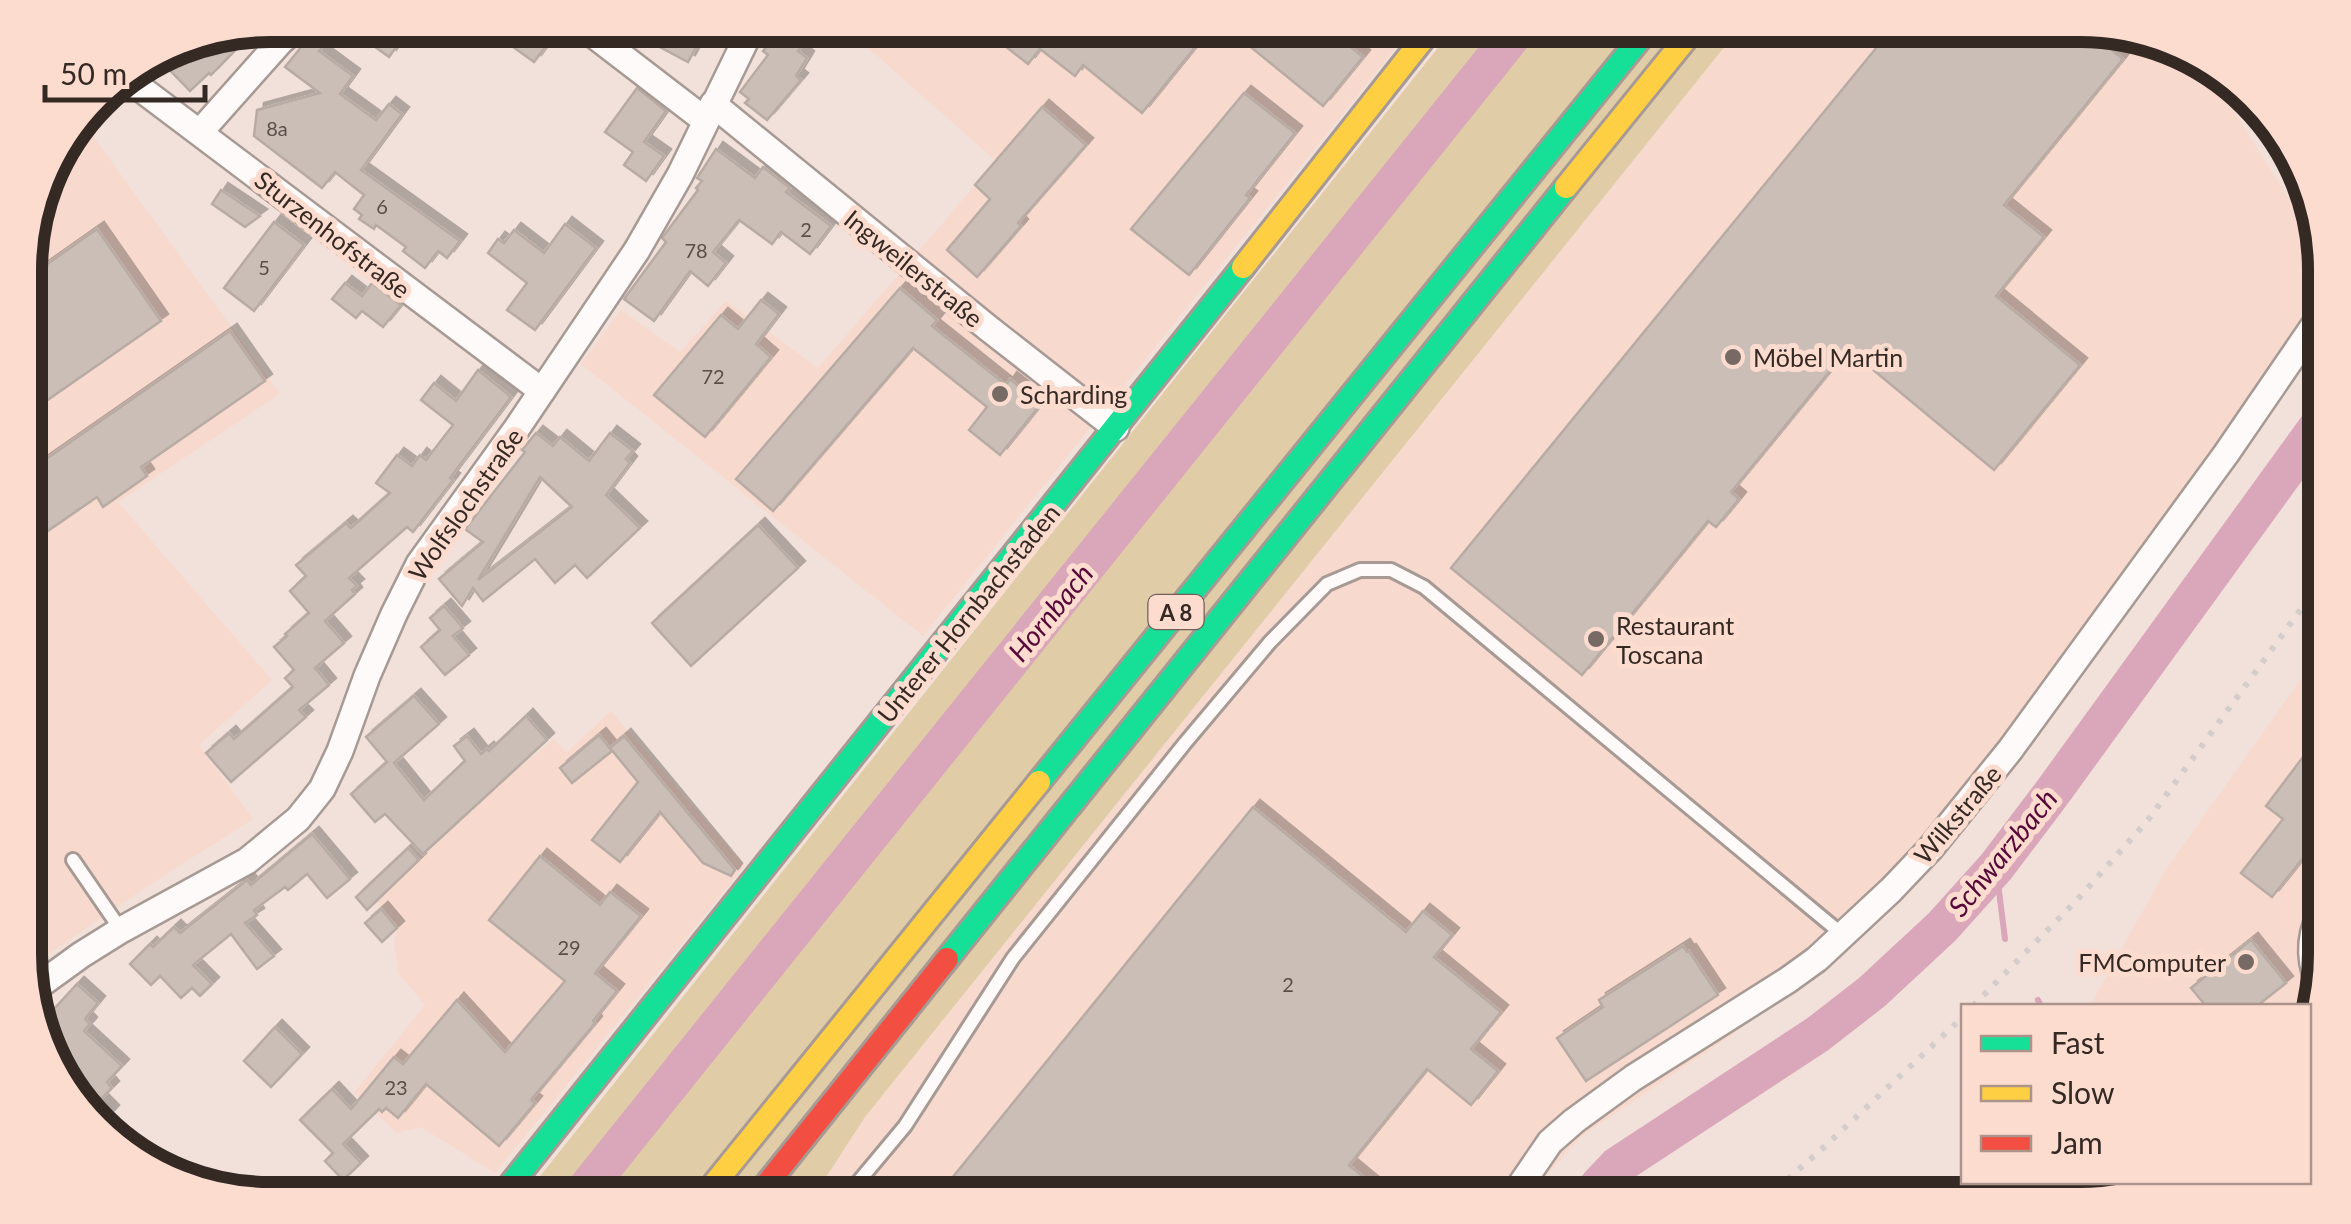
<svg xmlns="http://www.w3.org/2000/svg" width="2351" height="1224" viewBox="0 0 2351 1224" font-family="Lato,sans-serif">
	<defs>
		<filter id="shadow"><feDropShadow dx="7" dy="-7" stdDeviation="0" flood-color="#0004"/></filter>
	</defs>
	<rect width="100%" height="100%" fill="#f2e1da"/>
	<g fill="#f7d9cd">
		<path d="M842,25H1414L923,636L581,364L621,310L680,352L726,301L818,368L996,161Z"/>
		<path d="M1742,25H2081L2153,42L2230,105L2324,255V339L2016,758L1924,874L1890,910L1837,956L1732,1035L1582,1136L1541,1182L1534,1199H810L821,1185L865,1117Z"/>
		<path d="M82,121L280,394L118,502L272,680L199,745L253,819L145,888L27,969L26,254L50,162Z"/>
		<path d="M2325,645L2326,885L2302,911L2297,946L2299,973L2315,1003L2308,1006H2090L2165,871Z"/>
		<path d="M611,711L745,866L495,1173L421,1127L397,1133L354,1093L425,1005L398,973L394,943L397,928L381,909L377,901L494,788L554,739L566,753Z"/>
	</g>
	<path fill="#e0cca7" d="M1456,25H1742L865,1117L821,1185L810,1199H522Z"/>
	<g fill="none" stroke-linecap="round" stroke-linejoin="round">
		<g stroke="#d9a6ba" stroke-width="6">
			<path d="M1996,867L2005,939"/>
			<path d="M2038,1000L2041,1006"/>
		</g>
		<g stroke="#d9a6ba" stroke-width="38">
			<path d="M578,1199L1521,25"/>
			<path d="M1593,1199L1598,1186L1617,1166L1818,1034L1872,992L1942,927L1996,867L2052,793L2324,418"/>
		</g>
	</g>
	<g fill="#cabeb7" stroke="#b7aba4" stroke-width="2.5" fill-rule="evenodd" filter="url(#shadow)">
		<path d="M319,25H341L319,51L353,76L340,94L376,120L389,104L402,114L361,170L460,241L447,258L438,251L425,268L403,251L406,247L376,225L374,229L359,219L362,215L354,209L364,195L335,172L322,188L254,136L257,110L320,93L285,67Z"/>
		<path d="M345,25H412L389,57Z"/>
		<path d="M513,25H562L534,62L502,39Z"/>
		<path d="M667,25H708L688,62L656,45Z"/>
		<path d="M783,25H818L798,51L807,58L796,76L801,80L767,120L745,103L749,99L740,92L768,55L763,51Z"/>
		<path d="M999,25H1213L1142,113L1083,65L1075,76L1040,49L1028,64L991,35Z"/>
		<path d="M1224,25H1324L1363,57L1323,106Z"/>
		<path d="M1895,25H2081L2123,59L2004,205L2044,237L1996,296L2080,365L1994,470L1848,349L1731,492L1739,499L1726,515L1716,527L1708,521L1582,675L1451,568Z"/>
		<path d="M258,27L211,75L209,73L190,91L161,61L179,43L200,39L212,51L230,33Z"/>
		<path d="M637,88L666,111L644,142L664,156L646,181L624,165L633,152L605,132Z"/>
		<path d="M1244,93L1295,133L1246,195L1250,198L1189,275L1131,229Z"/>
		<path d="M1042,107L1086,145L1018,223L1021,226L977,277L947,250L990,199L975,185Z"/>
		<path d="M716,149L755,178L763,167L790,188L786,192L831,226L810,254L781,232L772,244L739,220L713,252L726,263L708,286L690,271L654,321L624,299L666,242L662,238L698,190L696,188L702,181L697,178Z"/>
		<path d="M221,190L260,216L245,227L212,204Z"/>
		<path d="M274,222L304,245L254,311L224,288Z"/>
		<path d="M565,224L596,248L535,330L507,310L527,283L488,253L498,239L504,243L514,230L544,253Z"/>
		<path d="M97,229L161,321L26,415V279Z"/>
		<path d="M345,283L362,296L372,283L401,305L383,327L362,311L356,318L332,299Z"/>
		<path d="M900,288L937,320L932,326L1006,385L1010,379L1041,404L1000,455L969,430L987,407L913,348L773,511L736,479Z"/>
		<path d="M761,300L779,314L756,344L771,357L705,437L654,395L721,315L738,329Z"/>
		<path d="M230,331L265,381L141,467L147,476L103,507L97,497L26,546V473Z"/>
		<path d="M478,370L511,397L450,478L453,480L413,532L407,527L349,578L357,586L352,590L355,594L325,621L344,643L315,668L329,685L299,710L306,717L231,782L206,753L229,733L234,739L293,687L285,678L294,670L274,647L287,636L285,634L309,613L290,591L306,576L296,565L346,523L351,528L390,493L376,483L397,455L412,466L420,455L426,460L453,425L421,400L434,383L456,401Z"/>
		<path d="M536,433L553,446L560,437L589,461L610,433L633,451L626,459L630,463L606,495L640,528L587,578L575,565L555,583L535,559L483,601L473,588L462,606L439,579L483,542L465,529L525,452L522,450ZM540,477L572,507L478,580L501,542Z"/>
		<path d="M758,525L798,568L691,666L652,623Z"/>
		<path d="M444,606L463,628L453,636L469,655L445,675L421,647L440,630L430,618Z"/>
		<path d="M414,696L439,724L394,763L424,800L465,761L454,746L467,736L481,754L487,749L489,751L526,716L547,740L423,854L385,814L375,822L351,794L387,762L366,737Z"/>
		<path d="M2325,728L2326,829L2272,897L2241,873L2283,819L2266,806Z"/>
		<path d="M599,735L612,751L572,783L560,768Z"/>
		<path d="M624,736L735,870L731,876L703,863L660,812L620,862L592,840L638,782L610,748Z"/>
		<path d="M1253,807L1406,932L1423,911L1452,935L1434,957L1501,1012L1471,1049L1498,1071L1471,1105L1427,1069L1349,1165L1390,1199H935Z"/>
		<path d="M312,834L350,879L327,898L307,874L288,890L285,887L254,910L257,915L245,923L274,956L257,969L231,934L193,965L212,984L200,996L192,988L181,998L160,976L151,985L130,964L150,944L153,947L174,927L180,933L247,880L251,885Z"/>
		<path d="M408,848L419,860L367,910L356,897Z"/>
		<path d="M540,856L600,905L610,892L641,916L595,973L617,991L593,1021L595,1023L531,1100L535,1103L499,1146L426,1084L398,1118L386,1108L382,1112L379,1109L343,1144L361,1163L343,1180L325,1161L333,1153L300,1120L332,1089L351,1109L394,1057L403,1064L457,1000L505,1052L565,981L489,920Z"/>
		<path d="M381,909L397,928L382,942L365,923Z"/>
		<path d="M2251,940L2286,983L2257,1006H2206L2191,988Z"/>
		<path d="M1683,946L1687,952L1689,951L1718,995L1586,1081L1557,1038L1603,1007L1599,1000Z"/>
		<path d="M77,984L98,1003L85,1019L90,1024L84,1031L122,1066L107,1082L112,1088L100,1100L112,1112L101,1124L75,1101L60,1065L67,1057L50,1041L42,1022Z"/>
		<path d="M275,1027L302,1054L271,1087L244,1061Z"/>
	</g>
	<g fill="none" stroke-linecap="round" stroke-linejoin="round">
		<g stroke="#a79a94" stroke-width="18">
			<g id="lane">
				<path d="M73,860L121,930"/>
				<path d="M2306,1006L2315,999"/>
				<path d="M1432,1195L1435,1199"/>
				<path d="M844,1199L905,1126L1013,958L1185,743L1270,642L1327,584L1360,570H1391L1424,587L1843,935"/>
			</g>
		</g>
		<g stroke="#a79a94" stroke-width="30">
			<g id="street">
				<path d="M581,25L706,121"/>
				<path d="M124,76L542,391"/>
				<path d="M713,104L988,328L1116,428"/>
				<path d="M200,132L280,42L299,25"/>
				<path d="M2319,983C2307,956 2310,929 2326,905"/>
				<path d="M30,992L81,955L121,930L247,861L298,819L322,789L340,751L367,676L394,614L419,564L517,428L637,250L680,175L753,25"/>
				<path d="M1511,1199L1550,1142L1574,1121L1633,1078L1788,980L1817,959L1891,890L1930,849L2010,750L2226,454L2324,311"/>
			</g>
		</g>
		<g stroke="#a79a94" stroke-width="28">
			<g id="fast">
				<path d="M1039,782L1651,25"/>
				<path d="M947,959L1566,187"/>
				<path d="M499,1199L1243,267"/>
			</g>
		</g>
		<g stroke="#a79a94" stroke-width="28">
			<g id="slow">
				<path d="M1566,187L1697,25"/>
				<path d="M1243,267L1434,25"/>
				<path d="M702,1199L1039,782"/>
			</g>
		</g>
		<g stroke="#a79a94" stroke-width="28">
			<path id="jam" d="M755,1199L947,959"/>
		</g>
		<use href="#lane" stroke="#fdfaf9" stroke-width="12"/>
		<use href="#street" stroke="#fdfaf9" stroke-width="25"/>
		<use href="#fast" stroke="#16e098" stroke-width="22"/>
		<use href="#slow" stroke="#ffcf43" stroke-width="22"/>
		<use href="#jam" stroke="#f24e42" stroke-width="22"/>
		<g stroke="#d3cdcc" stroke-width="6" stroke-dasharray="5 10" stroke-linecap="butt">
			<path d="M1973,1006L2077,900L2148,820L2325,576"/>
			<path d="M1765,1199L1823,1148L1964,1016"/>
		</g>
	</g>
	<g fill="#776964" stroke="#fddcd0" stroke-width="4">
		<circle cx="1733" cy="357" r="10"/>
		<circle cx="1000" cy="394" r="10"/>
		<circle cx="1596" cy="639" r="10"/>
		<circle cx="2246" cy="962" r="10"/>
	</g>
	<g text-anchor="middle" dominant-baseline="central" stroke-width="10" stroke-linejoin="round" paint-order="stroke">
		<g font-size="20" fill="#5a4e49">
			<text x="277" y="128">8a</text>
			<text x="382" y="206">6</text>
			<text x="806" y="229">2</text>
			<text x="696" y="250">78</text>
			<text x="264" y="267">5</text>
			<text x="713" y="376">72</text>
			<text x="569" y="947">29</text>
			<text x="1288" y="984">2</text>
			<text x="396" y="1087">23</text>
		</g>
		<rect fill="#fddcd0" stroke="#715f58" stroke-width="2.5" x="1148.5" y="595" width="55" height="34" rx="8"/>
		<g font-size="22" font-weight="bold" fill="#352924">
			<text x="1176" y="612">A 8</text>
		</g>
		<g font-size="25" fill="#352924" stroke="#fddcd0">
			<text transform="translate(333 234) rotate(38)">Sturzenhofstraße</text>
			<text transform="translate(914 268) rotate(39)">Ingweilerstraße</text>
			<text transform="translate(465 504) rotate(-55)">Wolfslochstraße</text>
			<text transform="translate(968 613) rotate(-51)">Unterer Hornbachstaden</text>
			<text transform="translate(1957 814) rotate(-50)">Wilkstraße</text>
		</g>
		<g font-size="25" fill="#352924" stroke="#fddcd0" text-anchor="start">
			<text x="1753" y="357">Möbel Martin</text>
			<text x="1020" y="394">Scharding</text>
			<text x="1616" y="625">Restaurant<tspan x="1616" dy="29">Toscana</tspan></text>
			<text x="2226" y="962" text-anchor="end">FMComputer</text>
		</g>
		<g font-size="28" font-style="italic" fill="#560838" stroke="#fddcd0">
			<text transform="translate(1050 612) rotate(-51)">Hornbach</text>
			<text transform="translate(2002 852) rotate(-51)">Schwarzbach</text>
		</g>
	</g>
	<path d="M0 0H2351V1224H0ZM270 42H2080A228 228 0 0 1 2308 270V954A228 228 0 0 1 2080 1182H270A228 228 0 0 1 42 954V270A228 228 0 0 1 270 42Z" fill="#fddcd0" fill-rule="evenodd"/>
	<path fill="none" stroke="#352924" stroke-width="12" d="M270 42H2080A228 228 0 0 1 2308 270V954A228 228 0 0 1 2080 1182H270A228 228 0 0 1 42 954V270A228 228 0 0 1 270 42Z"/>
	<rect x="1961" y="1004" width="350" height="180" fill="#fddcd0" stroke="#ad948b" stroke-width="2.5"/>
	<rect x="1981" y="1036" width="50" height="15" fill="#16e098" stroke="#ad948b" stroke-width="2.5"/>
	<text x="2051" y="1054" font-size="30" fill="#352924">Fast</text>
	<rect x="1981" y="1086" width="50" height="15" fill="#ffcf43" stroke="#ad948b" stroke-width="2.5"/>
	<text x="2051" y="1104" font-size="30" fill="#352924">Slow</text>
	<rect x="1981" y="1136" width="50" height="15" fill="#f24e42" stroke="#ad948b" stroke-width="2.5"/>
	<text x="2051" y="1154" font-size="30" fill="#352924">Jam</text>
	<path d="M45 85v15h160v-15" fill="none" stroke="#352924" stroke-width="5"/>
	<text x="60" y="85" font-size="30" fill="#352924" stroke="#fddcd0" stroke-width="8" paint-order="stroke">50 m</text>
</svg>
